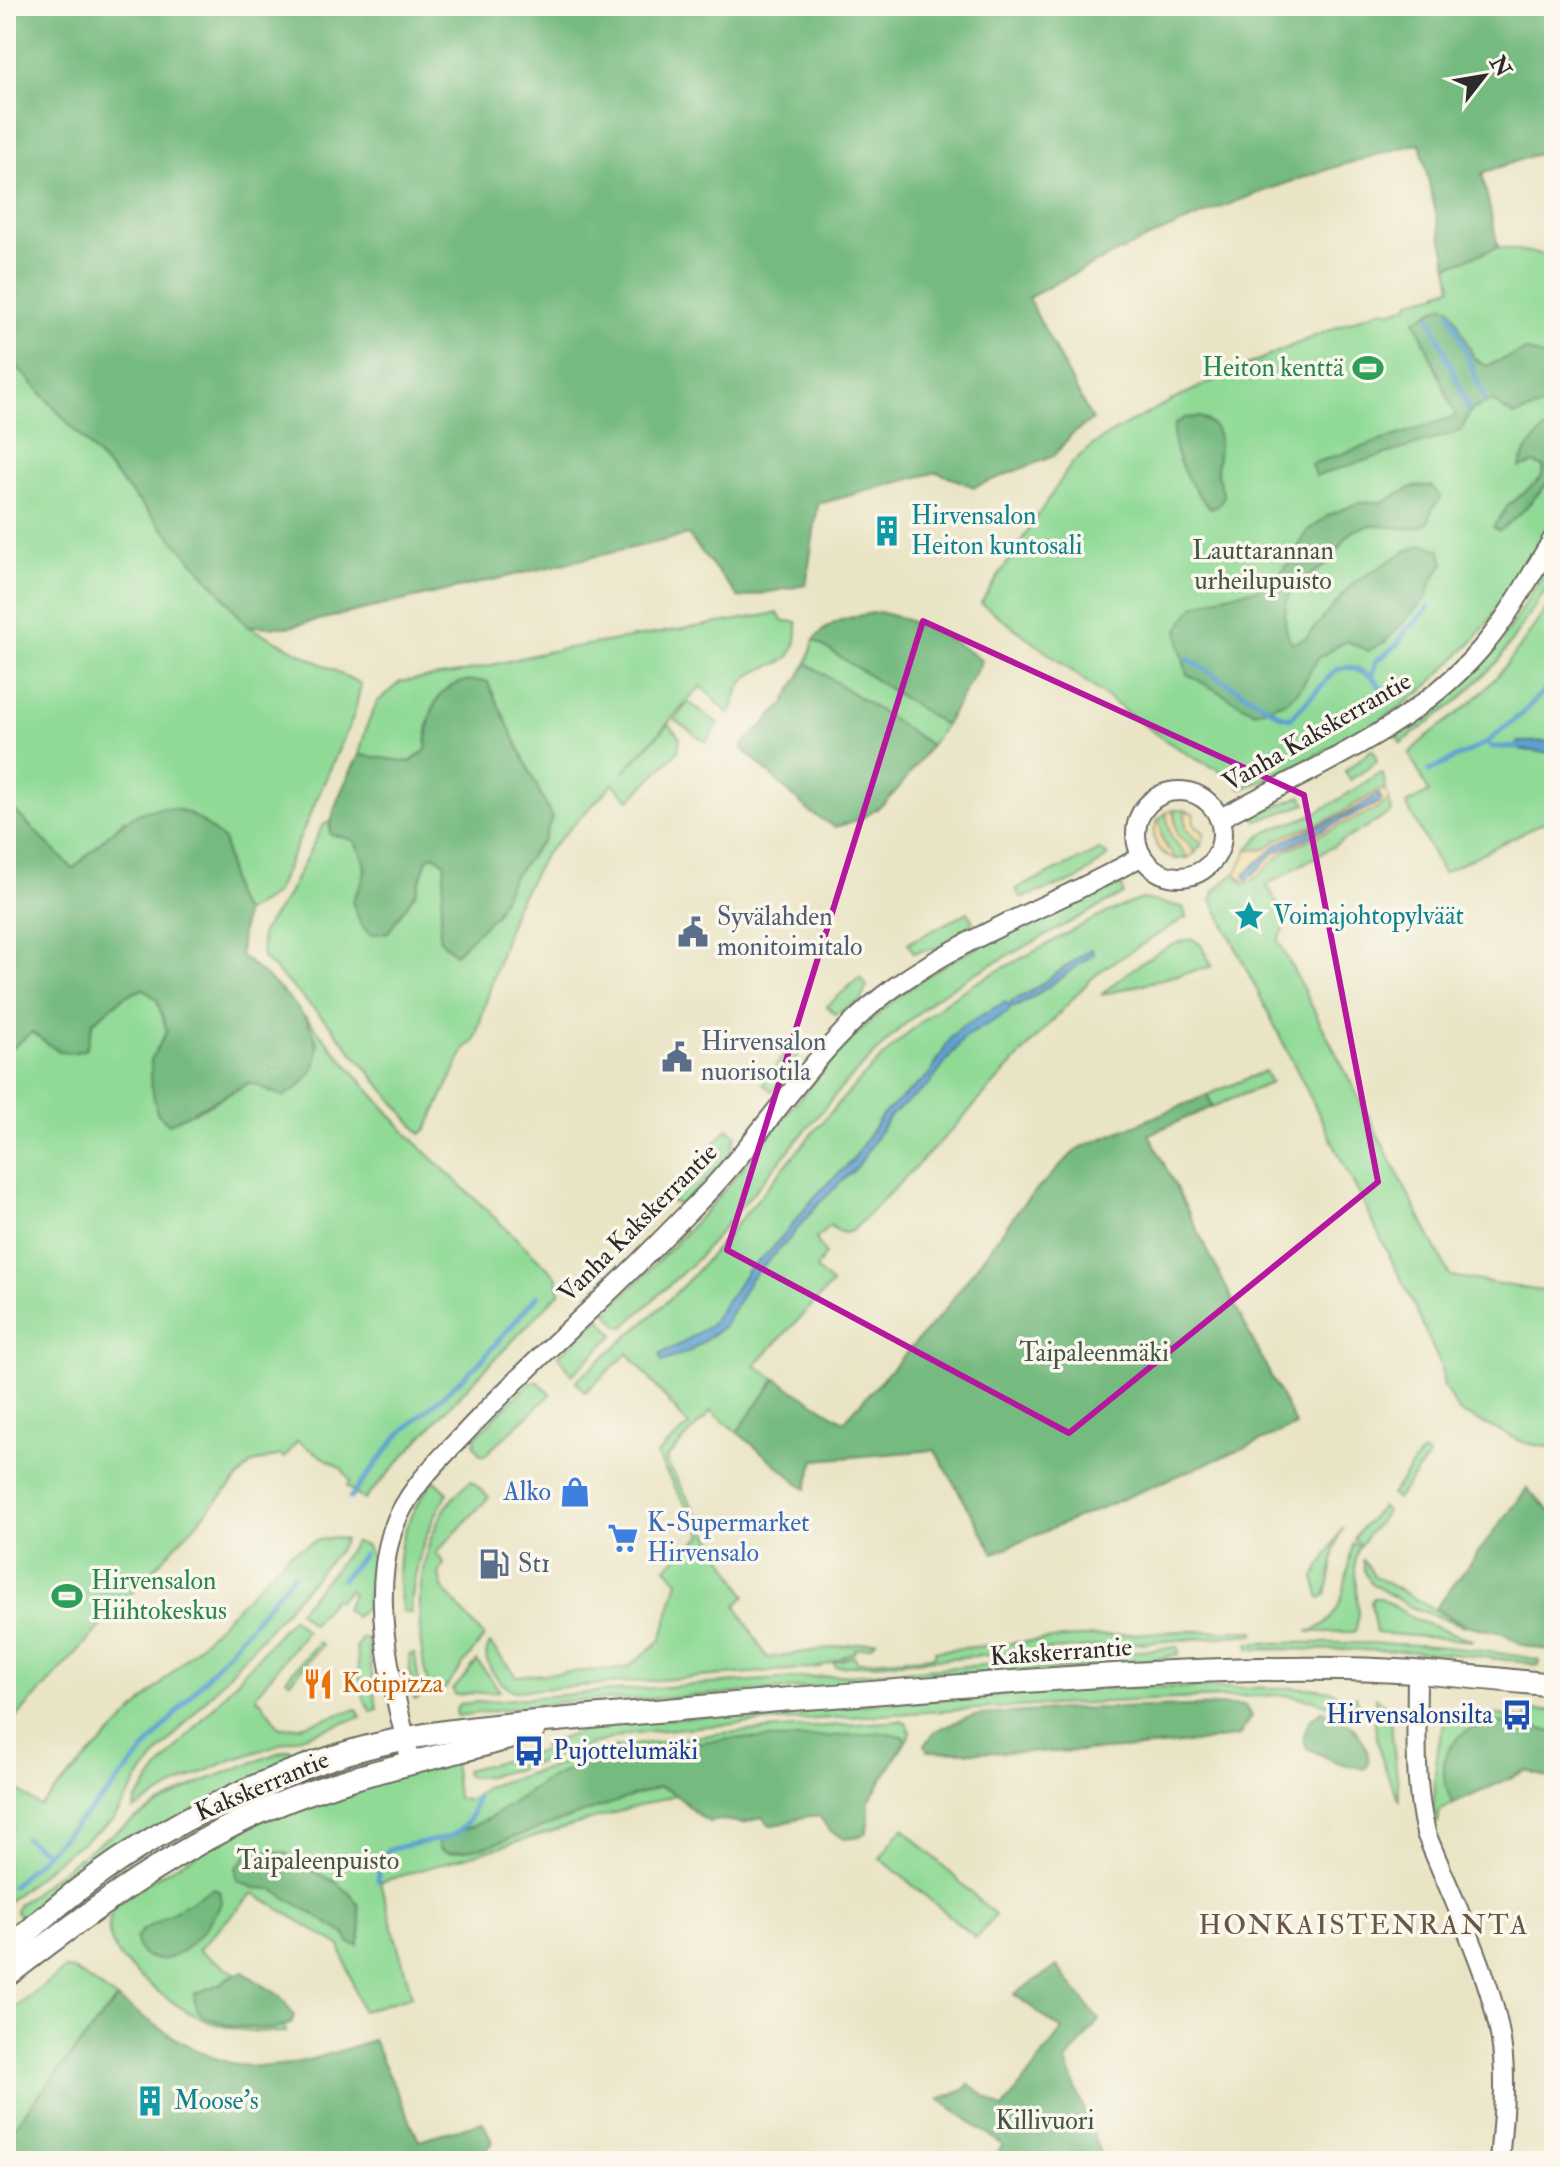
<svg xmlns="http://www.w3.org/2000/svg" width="1560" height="2167" viewBox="0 0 1560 2167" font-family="'IM FELL Double Pica',serif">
	<rect width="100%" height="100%" fill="#fbf7ec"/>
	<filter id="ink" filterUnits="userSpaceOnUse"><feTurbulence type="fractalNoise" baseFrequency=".0125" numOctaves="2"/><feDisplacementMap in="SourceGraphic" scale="16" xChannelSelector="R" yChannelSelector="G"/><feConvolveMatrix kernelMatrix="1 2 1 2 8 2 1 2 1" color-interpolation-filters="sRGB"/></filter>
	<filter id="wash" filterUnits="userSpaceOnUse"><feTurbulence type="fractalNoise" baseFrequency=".006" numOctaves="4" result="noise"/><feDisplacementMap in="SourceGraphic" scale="32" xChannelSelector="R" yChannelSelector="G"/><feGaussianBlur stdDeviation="1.8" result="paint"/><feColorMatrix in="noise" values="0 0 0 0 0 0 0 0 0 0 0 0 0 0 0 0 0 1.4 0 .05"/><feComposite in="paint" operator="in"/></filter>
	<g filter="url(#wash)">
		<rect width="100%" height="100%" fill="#e9e4c4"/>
		<g fill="#90da96" stroke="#5e8260" stroke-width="2">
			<path d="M1498,247L1554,256V518L1548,530L1500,606L1474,640L1421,692L1378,722L1339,743L1273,777L1241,789L1234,779L1224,772L1196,759L1160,737L981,603L1070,466C1093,439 1127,425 1157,408C1229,371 1303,340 1378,311L1385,309L1389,312L1408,306L1410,301L1439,294V291L1452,287L1448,266Z"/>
			<path d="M6,354L216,587L247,626L361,684L354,715L275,894L244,913L233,894L224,840L125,819L73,869L6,802Z"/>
			<path d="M1554,555V577L1499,660L1459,700L1401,743L1397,736L1399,732C1426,714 1454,694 1477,669C1508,636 1530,594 1554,555Z"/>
			<path d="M1554,596V821L1552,818L1443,873L1406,804L1429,792L1409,754C1427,732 1455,718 1475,699C1507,669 1531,632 1554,596Z"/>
			<path d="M778,613L782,621L797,622C799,674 770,657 746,679C735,689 737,702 729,714L701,686L623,773L669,724L680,738L678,751L630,800L613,784L545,854L514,909L474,1042L466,1047L427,1129L421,1134L330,1025L263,958L261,933L286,898L323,825L330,822V834L353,839C371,867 367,874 352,902L370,935L388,932L416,892L427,859L434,854L445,863L444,894L495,915L512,878L543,840L552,818L487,681L428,722L426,750L410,762L359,755L367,725L377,702L400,682L459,673L545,652Z"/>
			<path d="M814,640L945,725L931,745L807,663Z"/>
			<path d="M688,702L719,724L706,742L675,720Z"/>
			<path d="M1371,750L1374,751L1377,762L1350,780L1345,771Z"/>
			<path d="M1379,773L1383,774L1386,790H1380L1330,819L1278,839L1270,846L1262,850L1248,849C1269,823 1287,827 1314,814C1336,802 1358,787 1379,773Z"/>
			<path d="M1301,796L1306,804L1258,821L1254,816Z"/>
			<path d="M1386,800H1389L1392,812L1267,885L1288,923L1278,940L1450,1276L1554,1293V1448L1525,1443L1459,1412L1444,1387L1441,1366L1411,1299L1212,900L1214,891L1234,874L1236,873L1242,883L1246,885C1261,878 1269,860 1284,852C1317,833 1354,822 1386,800Z"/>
			<path d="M1174,810H1185V827L1202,844L1195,853L1189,845L1177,835Z"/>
			<path d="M1166,813L1171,836L1188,858L1175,859L1163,841L1158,820Z"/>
			<path d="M1100,850L1108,856L1077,880L1021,898L1016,889Z"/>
			<path d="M1122,885L1123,894L970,976L935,998L895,1033L842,1087L698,1258L624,1327L619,1326L607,1312C647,1272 688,1232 725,1189C782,1123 831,1051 899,996C955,951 1054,909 1122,885Z"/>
			<path d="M1143,899L1183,907L1186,917L1103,969L1090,980L947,1135L854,1229C845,1236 838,1232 830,1225L816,1239L825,1254L816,1269L832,1284L755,1365L776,1379L737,1432L711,1411L665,1460L746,1596L736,1605L767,1658L876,1641L872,1646L855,1649V1652C841,1657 827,1666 814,1668L516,1691C500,1687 478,1660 490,1644L516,1676L627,1668L661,1640L678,1581L666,1567L703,1535L656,1455L689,1426L628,1353L585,1392L576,1381C615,1347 658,1313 693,1275C773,1186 841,1086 934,1011C965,986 1004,968 1039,949C1072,931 1106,910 1143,899Z"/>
			<path d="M968,912L973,922C963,930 952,942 940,947C932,951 923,949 914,953L908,943Z"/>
			<path d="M1193,939L1201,945L1212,966L1101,995C1120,977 1167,941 1193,939Z"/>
			<path d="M860,977L867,986L860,1002L835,1014L827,1006Z"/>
			<path d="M144,988L157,1000L167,1031L151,1060L194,1113L251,1082L271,1093L319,1045L305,1016L409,1136L557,1277L560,1292L459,1396L364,1500L347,1486L350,1481L342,1469L297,1441L285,1458L280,1455L251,1464L6,1729V1053L32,1032C52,1046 60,1059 85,1049L93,1023L125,996Z"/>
			<path d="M789,1048L798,1055L790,1080L772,1091L763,1084Z"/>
			<path d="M1265,1071L1271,1083L1212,1107L1207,1095Z"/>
			<path d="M728,1128L736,1135L730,1155L681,1205L670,1201L669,1196Z"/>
			<path d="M600,1318L614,1335L572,1375L558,1356Z"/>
			<path d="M534,1382H538L551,1394L485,1455H480L474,1444L476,1436L527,1385Z"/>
			<path d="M1422,1452L1429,1456L1397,1499L1391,1495Z"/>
			<path d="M434,1480L448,1493C424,1531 413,1568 411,1613L403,1612C392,1558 400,1523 434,1480Z"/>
			<path d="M471,1481L489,1497L436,1553L444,1563L439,1574L442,1587L484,1637L443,1691L432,1693C425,1680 423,1661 421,1645C416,1591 422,1517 471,1481Z"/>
			<path d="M1381,1507L1387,1511L1360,1545L1354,1539L1356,1535Z"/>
			<path d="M1343,1527C1331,1548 1334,1573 1325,1596L1320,1598L1314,1578Z"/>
			<path d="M333,1537L345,1540L338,1551L164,1747L140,1777L113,1820L59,1859L6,1903V1782L40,1806L290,1553L315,1541Z"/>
			<path d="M355,1542L367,1546L372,1558L366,1608L355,1617L345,1609L353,1594L349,1590L338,1601L334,1598L312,1624L310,1623L298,1611L334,1570Z"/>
			<path d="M1353,1543L1359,1547C1348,1569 1364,1603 1355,1632H1307C1348,1623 1344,1577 1353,1543Z"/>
			<path d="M1363,1559L1373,1575L1464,1626L1411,1607L1372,1584L1364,1571Z"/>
			<path d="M1374,1598H1381L1416,1620L1475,1641L1376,1633L1371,1602Z"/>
			<path d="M292,1618L306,1631L257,1694L256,1699L260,1700L280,1728L301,1726L357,1709L361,1717L226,1762L183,1782L133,1810L136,1800L164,1763Z"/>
			<path d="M1184,1631H1255V1634L836,1667L833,1663L854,1656L858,1662L935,1656V1651L1063,1638Z"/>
			<path d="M362,1638H367L377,1709L372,1712C358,1698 359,1666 356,1647Z"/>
			<path d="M318,1642L322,1645L290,1682L286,1679Z"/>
			<path d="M1249,1643C1346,1642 1444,1641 1540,1660L1539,1665C1443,1648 1346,1650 1249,1649Z"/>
			<path d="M1178,1647L1179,1654L1134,1664L667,1698L568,1701L457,1716L456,1709L459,1704C697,1681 939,1673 1178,1647Z"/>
			<path d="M415,1654L420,1692V1697L415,1700L411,1689L409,1655Z"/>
			<path d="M477,1661L500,1691L455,1695L453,1690Z"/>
			<path d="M1142,1687L1310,1688L1332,1691L1348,1702L1356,1696L1360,1710L1353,1714L1315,1700L1284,1695C1144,1699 1005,1707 865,1716C788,1721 712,1724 635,1733C601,1737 488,1787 466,1775L465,1770L544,1751L543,1745L594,1727L626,1722L1034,1692Z"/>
			<path d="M1376,1697L1389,1710L1400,1801C1384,1772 1370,1731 1376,1697Z"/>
			<path d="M1528,1711H1554V1780L1527,1770L1440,1810L1438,1822L1436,1823C1430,1806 1437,1735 1446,1719L1491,1714L1526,1719Z"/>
			<path d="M901,1721L906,1723L911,1733L869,1801V1820L767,1768L380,1882L412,1996L362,2011L340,1946L253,1893L198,1950L275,1997L286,2032C224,2034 195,2022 147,1983C127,1967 99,1941 112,1912C121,1891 262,1818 289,1808C342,1788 399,1776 453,1760L457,1798L469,1801L486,1787L495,1784L614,1748L723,1733Z"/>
			<path d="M290,1749L293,1755L25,1921L16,1912L18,1905C71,1862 125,1821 186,1790C219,1773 255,1762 290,1749Z"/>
			<path d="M903,1828L995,1915L976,1938L880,1858Z"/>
			<path d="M65,1969L73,1970L117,1999L6,2136V2015Z"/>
		</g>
		<g fill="#74ba7f" stroke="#507255" stroke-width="2">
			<path d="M6,6H1554V148L1482,173L1498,247L1448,266L1420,143C1280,179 1155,229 1028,298L1092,420L1071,435L1054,456L974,487L937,472L818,504L806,585L739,598L688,535L288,627L247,626L216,587L6,354Z"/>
			<path d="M1443,305L1451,308L1474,358L1486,366L1526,350L1543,357L1554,352V403L1514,416L1492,401L1471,410L1461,431L1315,476L1311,464L1456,416L1415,320Z"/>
			<path d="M1200,417C1225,428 1219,442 1217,465C1216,474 1221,486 1224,496L1218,506L1210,508C1192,489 1167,451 1175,424L1185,418Z"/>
			<path d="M1554,423L1553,477L1521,513L1499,531L1493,527L1508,506L1541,478L1544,467L1533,463L1520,468C1522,452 1540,432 1554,423Z"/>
			<path d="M1432,486L1441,498L1433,507L1428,523C1407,536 1383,520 1361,528C1342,534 1343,548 1332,559C1320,571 1308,575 1297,585C1282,597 1282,628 1292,643L1306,638L1352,584L1406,551L1424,544L1440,550L1444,563L1433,579L1426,598L1386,641L1368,651L1347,641L1318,658L1301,688L1287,701L1255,712L1187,674L1180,647L1178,629L1195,606L1227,595L1258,589L1276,579L1295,554L1307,531L1329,515L1358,503L1384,502L1412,487Z"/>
			<path d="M879,612C920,622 948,636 982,661L945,725L814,640C831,618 852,617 879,612Z"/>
			<path d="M807,663L931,745C900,785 888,815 835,827L811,813L741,747L783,705Z"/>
			<path d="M487,681L552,818L543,840L512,878L495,915L455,954L439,939L445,863L434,855L427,859L416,892L388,932L370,935L360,923L352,901C367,875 371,866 353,840L330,834C331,807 347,779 359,755L411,762L426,750C428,722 430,692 461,682C469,680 479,681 487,681Z"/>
			<path d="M6,802L73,869C104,841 135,796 183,811C197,815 212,831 224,840L233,894L244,913L240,955C283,990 362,1051 284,1097L250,1082L169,1124L157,1113L151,1084V1060L167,1031L157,1000L144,989L125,996L93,1022L86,1049C60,1059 52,1046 32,1032L6,1053Z"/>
			<path d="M1207,1095L1212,1107L1149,1134L1296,1426L994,1553L935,1450L815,1460L806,1489L737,1432L776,1379L844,1421L940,1316L1023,1204L1077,1149Z"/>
			<path d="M1527,1489L1554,1515V1652L1523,1645L1503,1633L1465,1625L1435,1609Z"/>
			<path d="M1235,1705L1245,1706L1251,1716L1239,1736C1136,1753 1031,1754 927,1751L925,1745L935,1731L965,1718L980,1715L1071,1709Z"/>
			<path d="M1321,1711C1344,1712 1372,1742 1368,1765L1364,1769L1336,1762L1307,1748L1303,1738L1309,1721Z"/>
			<path d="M1488,1722L1529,1725L1554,1733V1780L1527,1770L1453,1804C1433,1764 1446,1735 1488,1722Z"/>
			<path d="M889,1733L902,1736L906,1740L869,1801V1820L866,1832L860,1837L846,1839L830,1831L819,1816C801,1814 788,1825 770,1825L762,1817L744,1823L722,1820L709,1822C691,1812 679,1792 659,1787L488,1846L450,1853L440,1849L438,1844L440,1840L488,1819L548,1779L594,1759L679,1744L742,1738L778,1739Z"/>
			<path d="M261,1851L287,1853L296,1862L337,1883L350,1894L359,1905L361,1935L358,1945L349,1943L345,1934L272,1889L254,1888L237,1880L236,1868L248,1854Z"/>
			<path d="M213,1888L220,1891L222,1902C209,1925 178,1971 148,1957C139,1953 137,1947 136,1938L143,1930Z"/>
			<path d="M1057,1966L1099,2020L1066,2062L1103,2161H992L1003,2145L939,2099L963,2090L969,2084L1003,2109L1062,2030L1014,1994Z"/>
			<path d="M243,1972L280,1996L294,2016L291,2024L273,2029L230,2026L204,2017L196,2009L194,1994L220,1984L229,1977Z"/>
			<path d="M117,1999C153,2022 193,2056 235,2064C282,2073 329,2054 373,2040L419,2140L483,2122L492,2142L477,2161H6V2136Z"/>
		</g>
		<g fill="#eeda9e" stroke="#8c8264" stroke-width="2" fill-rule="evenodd">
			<path d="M1380,790H1386L1389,800L1377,809L1288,849C1272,859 1262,877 1246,885L1236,873L1248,849L1262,850L1270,846L1278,839L1330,819ZM1367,803H1378L1274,853L1257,864L1278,844Z"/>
			<path d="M1173,810L1177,834L1189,845L1195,853L1188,858L1171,836L1166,813Z"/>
			<path d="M1185,810L1194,814V823L1204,833L1202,844L1186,829Z"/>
			<path d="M1158,820C1163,828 1160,830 1162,838C1163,847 1173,851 1175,859C1156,854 1149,837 1158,820Z"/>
		</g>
		<g fill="#5ba0d0" stroke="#43667e" stroke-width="2">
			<path d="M1554,741V753L1522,750L1518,747V742Z"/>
			<path d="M1379,794L1382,800L1378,803L1274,853L1247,881L1244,875L1278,844L1347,814Z"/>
			<path d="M1091,949L1094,954C1079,964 1019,1010 1010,1008L1007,1013L964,1038L929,1085L890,1116L858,1166L817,1205L785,1244L751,1278L724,1326L690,1351L662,1362L660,1354L681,1344L710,1325L747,1271L771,1250L818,1193L852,1161L882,1115L930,1074L951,1037L961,1027L1005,1002L1009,1005L1012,1004L1011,1001L1027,994Z"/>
		</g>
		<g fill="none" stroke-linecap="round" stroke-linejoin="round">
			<g stroke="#5ba0d0" stroke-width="5">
				<path d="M1450,312L1485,400"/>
				<path d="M1430,316L1468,408"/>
				<path d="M1188,659L1282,716L1291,718L1336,670C1350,663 1359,670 1372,677"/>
				<path d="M1387,696L1372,677L1376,661L1397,645L1407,629L1415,623L1429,607"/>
				<path d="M1486,743L1524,712L1554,680"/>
				<path d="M1429,771L1486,743L1492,747H1518"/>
				<path d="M350,1498L398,1436L479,1363L537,1296"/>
				<path d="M342,1579L363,1555"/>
				<path d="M6,1822L12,1827"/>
				<path d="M25,1838L46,1853"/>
				<path d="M378,1880L380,1864L387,1851C426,1835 467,1851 476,1798"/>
				<path d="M12,1886L108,1793L293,1575"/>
				<path d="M6,2026L7,2025"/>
			</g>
		</g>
	</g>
	<g filter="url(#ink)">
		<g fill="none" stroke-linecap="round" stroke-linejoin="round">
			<g stroke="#6e6c61" stroke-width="22">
				<g id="minor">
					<circle cx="1179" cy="834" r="43"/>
					<path d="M1219,819C1309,769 1412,729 1480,650C1510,616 1530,575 1554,537"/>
					<path d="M1417,1672C1417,1725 1413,1781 1426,1833C1453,1902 1497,1984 1503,2057C1506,2092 1502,2127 1499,2161"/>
					<path d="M411,1763C394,1689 369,1607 392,1532C404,1494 435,1464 462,1436C504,1391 548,1349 593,1307C633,1270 671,1230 709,1191C772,1124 820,1040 896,986C972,932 1062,902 1142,856"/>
				</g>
			</g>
			<g stroke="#6e6c61" stroke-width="26">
				<g id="major">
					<path d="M6,1953C98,1861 213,1795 337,1756C411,1732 491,1726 568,1719C638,1713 708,1706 778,1700C966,1687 1155,1666 1344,1669C1414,1670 1484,1678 1554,1685"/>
					<path d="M6,1976C99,1904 194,1834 305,1794C380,1767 458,1754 533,1731"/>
				</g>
			</g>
			<use href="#minor" stroke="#fff" stroke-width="18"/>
			<use href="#major" stroke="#fff" stroke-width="22"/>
		</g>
	</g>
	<path fill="none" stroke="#b5179e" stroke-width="6" stroke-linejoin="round" d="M923,621L1304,795L1378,1182L1069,1433L727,1250Z"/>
	<defs>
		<g id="stadium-bare" transform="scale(2.4)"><path d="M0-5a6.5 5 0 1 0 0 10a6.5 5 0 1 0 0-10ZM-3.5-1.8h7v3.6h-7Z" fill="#2e9e5b" stroke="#fbf7ec" stroke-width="2.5" paint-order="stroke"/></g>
		<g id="building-bare" transform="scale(2.4)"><path d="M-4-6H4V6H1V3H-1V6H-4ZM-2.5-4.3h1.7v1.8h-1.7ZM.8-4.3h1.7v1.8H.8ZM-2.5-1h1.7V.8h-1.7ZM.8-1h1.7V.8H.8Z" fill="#0f9aa8" stroke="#fbf7ec" stroke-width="2.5" paint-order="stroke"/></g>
		<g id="sight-bare" transform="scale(2.4)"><path d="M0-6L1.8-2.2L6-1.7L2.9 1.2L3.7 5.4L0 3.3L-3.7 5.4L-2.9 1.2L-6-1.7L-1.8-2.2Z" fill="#0f9aa8" stroke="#fbf7ec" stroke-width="2.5" paint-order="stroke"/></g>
		<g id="civic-bare" transform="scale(2.4)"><path d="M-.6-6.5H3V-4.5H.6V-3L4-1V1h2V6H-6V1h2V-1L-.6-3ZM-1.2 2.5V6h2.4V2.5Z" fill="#5c6f8a" stroke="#fbf7ec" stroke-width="2.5" paint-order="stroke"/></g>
		<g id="shop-bare" transform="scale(2.4)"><path d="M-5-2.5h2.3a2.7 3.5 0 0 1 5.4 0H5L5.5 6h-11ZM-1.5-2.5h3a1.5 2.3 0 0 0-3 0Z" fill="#3f7fe0" stroke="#fbf7ec" stroke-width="2.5" paint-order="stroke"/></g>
		<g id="supermarket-bare" transform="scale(2.4)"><path d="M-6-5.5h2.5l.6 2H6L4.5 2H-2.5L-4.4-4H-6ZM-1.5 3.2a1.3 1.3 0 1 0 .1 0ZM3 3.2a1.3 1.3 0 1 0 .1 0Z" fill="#3f7fe0" stroke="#fbf7ec" stroke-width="2.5" paint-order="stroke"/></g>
		<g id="fuel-bare" transform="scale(2.4)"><path d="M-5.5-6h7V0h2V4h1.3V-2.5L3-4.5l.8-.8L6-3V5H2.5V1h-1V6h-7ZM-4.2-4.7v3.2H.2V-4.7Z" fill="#5c6f8a" stroke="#fbf7ec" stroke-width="2.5" paint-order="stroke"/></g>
		<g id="restaurant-bare" transform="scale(2.4)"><path d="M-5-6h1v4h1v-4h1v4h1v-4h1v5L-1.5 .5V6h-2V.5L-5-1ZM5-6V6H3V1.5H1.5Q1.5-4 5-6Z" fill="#e8710a" stroke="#fbf7ec" stroke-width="2.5" paint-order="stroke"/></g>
		<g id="bus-bare" transform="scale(2.4)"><path d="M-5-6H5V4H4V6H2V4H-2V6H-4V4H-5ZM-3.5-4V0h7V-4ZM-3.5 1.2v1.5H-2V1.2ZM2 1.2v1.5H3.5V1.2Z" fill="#1a4fb4" stroke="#fbf7ec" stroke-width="2.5" paint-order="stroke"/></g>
	</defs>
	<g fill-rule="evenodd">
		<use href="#stadium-bare" x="1368" y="368"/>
		<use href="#building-bare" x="887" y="531"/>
		<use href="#sight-bare" x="1249" y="916"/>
		<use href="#civic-bare" x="693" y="932"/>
		<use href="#civic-bare" x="677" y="1057"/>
		<use href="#shop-bare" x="575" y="1492"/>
		<use href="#supermarket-bare" x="623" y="1538"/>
		<use href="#fuel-bare" x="494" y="1564"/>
		<use href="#stadium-bare" x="67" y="1596"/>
		<use href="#restaurant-bare" x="318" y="1684"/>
		<use href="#bus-bare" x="1517" y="1715"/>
		<use href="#bus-bare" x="529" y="1751"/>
		<use href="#building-bare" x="150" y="2101"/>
	</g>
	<g text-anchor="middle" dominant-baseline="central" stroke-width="7" stroke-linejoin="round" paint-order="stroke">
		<g font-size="26" fill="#27864d" stroke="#fbf7ec" text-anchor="end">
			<text x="1344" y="368">Heiton kenttä</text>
			<text x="91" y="1581" text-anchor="start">Hirvensalon<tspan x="91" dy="30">Hiihtokeskus</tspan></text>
		</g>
		<g font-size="26" fill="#0d838f" stroke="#fbf7ec" text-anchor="start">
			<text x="911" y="516">Hirvensalon<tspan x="911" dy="30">Heiton kuntosali</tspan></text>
			<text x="1273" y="916">Voimajohtopylväät</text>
			<text x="174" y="2101">Moose's</text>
		</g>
		<g font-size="26" fill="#445746" stroke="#fbf7ec">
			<text x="1263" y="551">Lauttarannan<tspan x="1263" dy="30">urheilupuisto</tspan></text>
			<text x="1094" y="1353">Taipaleenmäki</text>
			<text x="318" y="1861">Taipaleenpuisto</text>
			<text x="1045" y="2121">Killivuori</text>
		</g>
		<g font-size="26" fill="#2b2b2b" stroke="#fbf7ec">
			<text transform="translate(1317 732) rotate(-30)">Vanha Kakskerrantie</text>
			<text transform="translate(638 1223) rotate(-45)">Vanha Kakskerrantie</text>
			<text transform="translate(1061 1652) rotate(-4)">Kakskerrantie</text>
			<text transform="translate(262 1786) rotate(-23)">Kakskerrantie</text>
		</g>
		<g font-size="26" fill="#4e5e75" stroke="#fbf7ec" text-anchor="start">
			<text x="717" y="917">Syvälahden<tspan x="717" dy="30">monitoimitalo</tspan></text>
			<text x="701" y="1042">Hirvensalon<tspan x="701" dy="30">nuorisotila</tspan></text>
			<text x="518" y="1564">St1</text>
		</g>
		<g font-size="26" fill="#366cbe" stroke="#fbf7ec" text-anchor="end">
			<text x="551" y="1492">Alko</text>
			<text x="647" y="1523" text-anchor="start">K-Supermarket<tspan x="647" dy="30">Hirvensalo</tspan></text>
		</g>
		<g font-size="26" fill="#c56008" stroke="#fbf7ec" text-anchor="start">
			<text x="342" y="1684">Kotipizza</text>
		</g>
		<g font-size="26" fill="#164399" stroke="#fbf7ec" text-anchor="end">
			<text x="1493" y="1715">Hirvensalonsilta</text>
			<text x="553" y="1751" text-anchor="start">Pujottelumäki</text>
		</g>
		<g font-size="28" letter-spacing="2" fill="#695543" stroke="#fbf7ec">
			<text x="1364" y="1925">HONKAISTENRANTA</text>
		</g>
	</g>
	<rect width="1560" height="2167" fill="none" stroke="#fbf7ec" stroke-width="32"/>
	<g transform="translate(1484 76) rotate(59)" stroke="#fbf7ec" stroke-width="6" paint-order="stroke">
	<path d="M0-6L14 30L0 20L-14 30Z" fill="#2b2b2b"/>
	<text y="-12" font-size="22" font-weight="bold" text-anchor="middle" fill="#2b2b2b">N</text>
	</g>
</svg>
